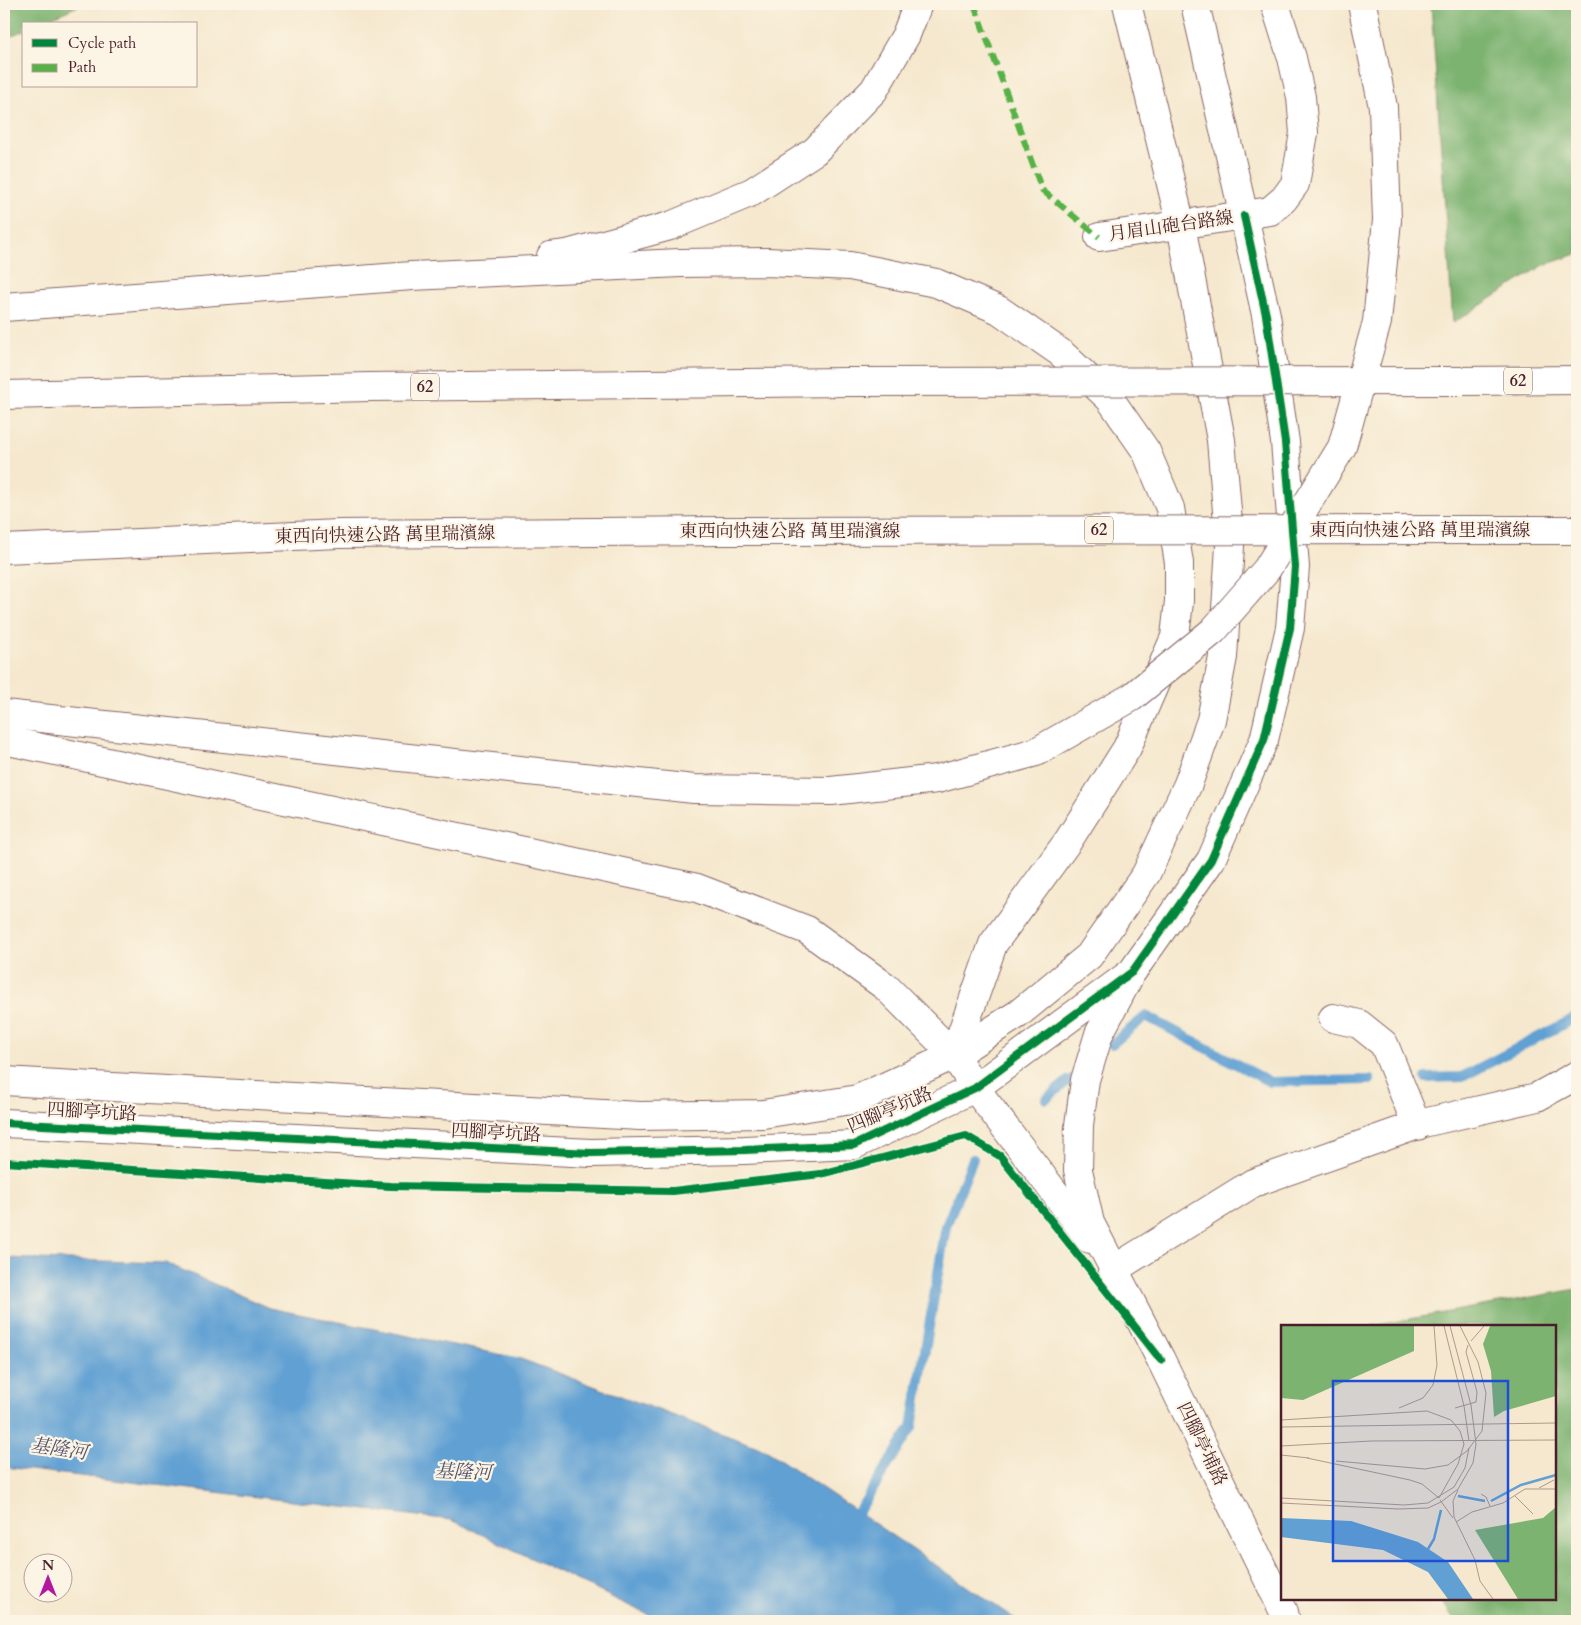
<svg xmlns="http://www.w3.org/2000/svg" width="1581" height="1625" viewBox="0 0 1581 1625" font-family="Cardo,'Noto Serif TC',serif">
	<rect width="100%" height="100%" fill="#fcf5e5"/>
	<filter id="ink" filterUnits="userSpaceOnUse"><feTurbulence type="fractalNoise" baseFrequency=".02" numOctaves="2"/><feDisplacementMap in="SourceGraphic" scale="10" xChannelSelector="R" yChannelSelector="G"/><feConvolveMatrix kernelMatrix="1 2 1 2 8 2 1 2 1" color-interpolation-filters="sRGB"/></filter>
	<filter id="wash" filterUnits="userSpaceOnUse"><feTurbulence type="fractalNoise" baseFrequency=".0096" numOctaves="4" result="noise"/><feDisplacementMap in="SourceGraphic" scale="20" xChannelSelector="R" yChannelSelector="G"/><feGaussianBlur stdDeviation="1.12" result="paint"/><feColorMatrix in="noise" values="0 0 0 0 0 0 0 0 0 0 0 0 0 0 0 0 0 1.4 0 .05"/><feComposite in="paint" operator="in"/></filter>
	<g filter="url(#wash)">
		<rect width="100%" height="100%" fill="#f5e8ce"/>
		<g fill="#7db371" stroke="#64694e">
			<path d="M4,4H82L38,24H24V30L4,39Z"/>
			<path d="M1431,4H1577V254L1544,265L1453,323Z"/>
			<path d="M1577,1289V1621H1455L1441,1599H1555V1326H1371Z"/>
		</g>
		<path fill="#61a0d3" stroke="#56607f" d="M4,1258L166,1263L269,1308L518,1358L766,1450L1018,1621H661L452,1520L4,1467Z"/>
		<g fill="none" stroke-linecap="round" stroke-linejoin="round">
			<g stroke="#61a0d3" stroke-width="10">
				<path d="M1112,1044L1146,1016L1270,1082L1370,1080"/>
				<path d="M1426,1078L1462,1077L1577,1017"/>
				<path d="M1046,1099L1069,1080"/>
				<path d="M852,1522L912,1427L946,1226L973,1159"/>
			</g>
		</g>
	</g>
	<g filter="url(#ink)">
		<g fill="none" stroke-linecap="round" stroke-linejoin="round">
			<g stroke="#866564" stroke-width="30">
				<g id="minor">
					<path d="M1099,237L1270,211L1284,199L1295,184L1304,133L1301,97L1292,58L1275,4"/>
					<path d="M1129,977L1099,1034L1085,1080L1079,1125L1078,1170L1090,1223L1161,1360L1284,1612L1286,1621"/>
					<path d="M1333,1018L1359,1024L1384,1044L1417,1126"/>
					<path d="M954,1055L975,1088L1090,1239"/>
					<path d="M4,1081L640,1116L763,1114L858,1099L954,1055L1018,1014L1089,956L1146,874L1188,784L1211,720L1223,657L1230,546L1221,440L1181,225"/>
					<path d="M4,1123L591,1153L745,1150L854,1145L975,1088L1132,972L1211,860L1264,740L1290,628L1295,567L1285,442L1266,315L1244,216"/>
					<path d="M1113,1270L1253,1183L1423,1123L1537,1097L1577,1075"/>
				</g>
			</g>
			<g stroke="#866564" stroke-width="30">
				<g id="highway">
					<path d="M1127,4L1181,225"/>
					<path d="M1195,4L1244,216"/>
					<path d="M1362,4L1383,107L1387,220"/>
					<path d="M551,256L567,254L670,226L752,192L815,151L874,90L906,35L918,4"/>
					<path d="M4,307L412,276L680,263L767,262L850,266L936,283L999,310L1061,353L1110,399L1146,451L1170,508L1179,563V601L1175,637L1127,748L1068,841L993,944L954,1055L886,987L807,930L697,888L4,740"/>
					<path d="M1459,381L1577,380"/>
					<path d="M4,395L370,387L847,382"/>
					<path d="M1476,530H1577"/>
					<path d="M4,549L339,534L722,531"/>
					<path d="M4,714L694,789L831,791L937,779"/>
				</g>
			</g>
			<use href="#minor" stroke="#fff" stroke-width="28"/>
			<use href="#highway" stroke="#fff" stroke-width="28"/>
			<g stroke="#866564" stroke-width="30" stroke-linecap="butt">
				<g id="highway-bridge">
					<path d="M847,382L1459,381"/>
					<path d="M722,531L1476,530"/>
					<path d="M937,779L1036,752L1132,697L1213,631L1267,569L1342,447L1377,322L1387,220"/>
				</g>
			</g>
			<use href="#highway-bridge" stroke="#fff" stroke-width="28"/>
			<path stroke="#57b146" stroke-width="6" stroke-dasharray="12 6" stroke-linecap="butt" d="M974,4L1042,190L1099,237"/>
			<g stroke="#fcf5e5" stroke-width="11">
				<g id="cycleway">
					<path d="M4,1123L591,1153L745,1150L854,1145L975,1088L1132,972L1211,860L1264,740L1290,628L1295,567L1285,442L1266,315L1244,216"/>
					<path d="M4,1162L390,1186L673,1191L821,1174L966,1136L1000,1156L1161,1360"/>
				</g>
			</g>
			<use href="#cycleway" stroke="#00873e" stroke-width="8"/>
		</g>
	</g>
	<g text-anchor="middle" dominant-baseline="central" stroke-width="4.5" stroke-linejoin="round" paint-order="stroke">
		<g fill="#fcf5e5" stroke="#7f5f63" stroke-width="1">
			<rect x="1504" y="367.5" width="28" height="27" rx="4"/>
			<rect x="411" y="373.5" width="28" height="27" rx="4"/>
			<rect x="1085" y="516.5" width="28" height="27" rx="4"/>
		</g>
		<g font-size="16" font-weight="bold" fill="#4a1f2b">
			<text x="1518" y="381">62</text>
			<text x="425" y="387">62</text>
			<text x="1099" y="530">62</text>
		</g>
		<g font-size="18" fill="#4a1f2b" stroke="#fcf5e5">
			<text transform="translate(1171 226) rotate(-8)">月眉山砲台路線</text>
			<text x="1420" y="530">東西向快速公路 萬里瑞濱線</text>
			<text x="790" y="531">東西向快速公路 萬里瑞濱線</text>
			<text transform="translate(385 535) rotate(-1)">東西向快速公路 萬里瑞濱線</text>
			<text transform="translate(890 1110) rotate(-23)">四腳亭坑路</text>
			<text transform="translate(92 1112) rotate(3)">四腳亭坑路</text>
			<text transform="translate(496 1133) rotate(3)">四腳亭坑路</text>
			<text transform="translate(1202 1444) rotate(64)">四腳亭埔路</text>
		</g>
		<g font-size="19" font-style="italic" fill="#53536e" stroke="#fcf5e5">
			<text transform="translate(59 1449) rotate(8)">基隆河</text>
			<text transform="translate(463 1472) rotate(2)">基隆河</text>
		</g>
	</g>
	<g transform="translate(1281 1325)">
		<rect width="275" height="275" fill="#f5e8ce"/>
		<path d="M0,1H133V26L22,75L0,73ZM209,1H275V71L223,86L213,92L210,46L202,19ZM275,182V274H237L194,205L262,193Z" fill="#7db371"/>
		<path d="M0,193L70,196L137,217L167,237L192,274H167L147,247L102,225L0,212Z" fill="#61a0d3"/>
		<path fill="none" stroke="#61a0d3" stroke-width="2.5" d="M177,171L204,176M210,176L240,160L275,150M147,224L153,214L160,185"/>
		<path fill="none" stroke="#b1988d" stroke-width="1" d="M163,1L183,81M169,1L190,80M190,16L203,1M183,81L188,116M118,83L142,73L152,60L156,40L153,1M174,83L195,77L196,67L185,27L187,20M0,95L146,86L170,95L179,106L183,119L177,139L158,173L141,159L129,155L26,133M0,102L275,98M0,121L90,116L275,115M0,130L28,133M55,136L144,144L167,140L186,126L201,106L205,68L197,37L179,1M258,163L273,155M177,165L172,176L173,192L194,235L199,256L212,274M200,169L205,172L209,181M234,171L252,189M0,173L123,180L147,178L173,162L184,143L188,123M159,175L172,193M0,178L117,184L147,183L160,177L177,164L192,138L195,119L190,80M175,197L191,187L222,178L244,164H275"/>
		<path fill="#1d4ed8" fill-opacity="0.15" stroke="#1d4ed8" stroke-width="2.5" d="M52,56H227V236H52Z"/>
		<rect width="275" height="275" fill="none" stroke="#4a1f2b" stroke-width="2.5"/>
	</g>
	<rect width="1581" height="1625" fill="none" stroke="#fcf5e5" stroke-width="20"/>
	<rect x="22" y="22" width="175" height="65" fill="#fcf5e5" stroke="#b59f9b"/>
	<rect x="32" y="39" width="25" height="8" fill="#00873e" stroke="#b59f9b"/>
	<text x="68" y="48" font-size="15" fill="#4a1f2b">Cycle path</text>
	<rect x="32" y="64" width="25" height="8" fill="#57b146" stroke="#b59f9b"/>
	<text x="68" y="72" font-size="15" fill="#4a1f2b">Path</text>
	<g transform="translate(48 1578)"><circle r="24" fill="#fcf5e5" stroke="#b59f9b"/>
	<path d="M0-4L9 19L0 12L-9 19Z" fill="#b5179e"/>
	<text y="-8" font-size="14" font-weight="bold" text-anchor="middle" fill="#4a1f2b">N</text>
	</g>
</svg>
